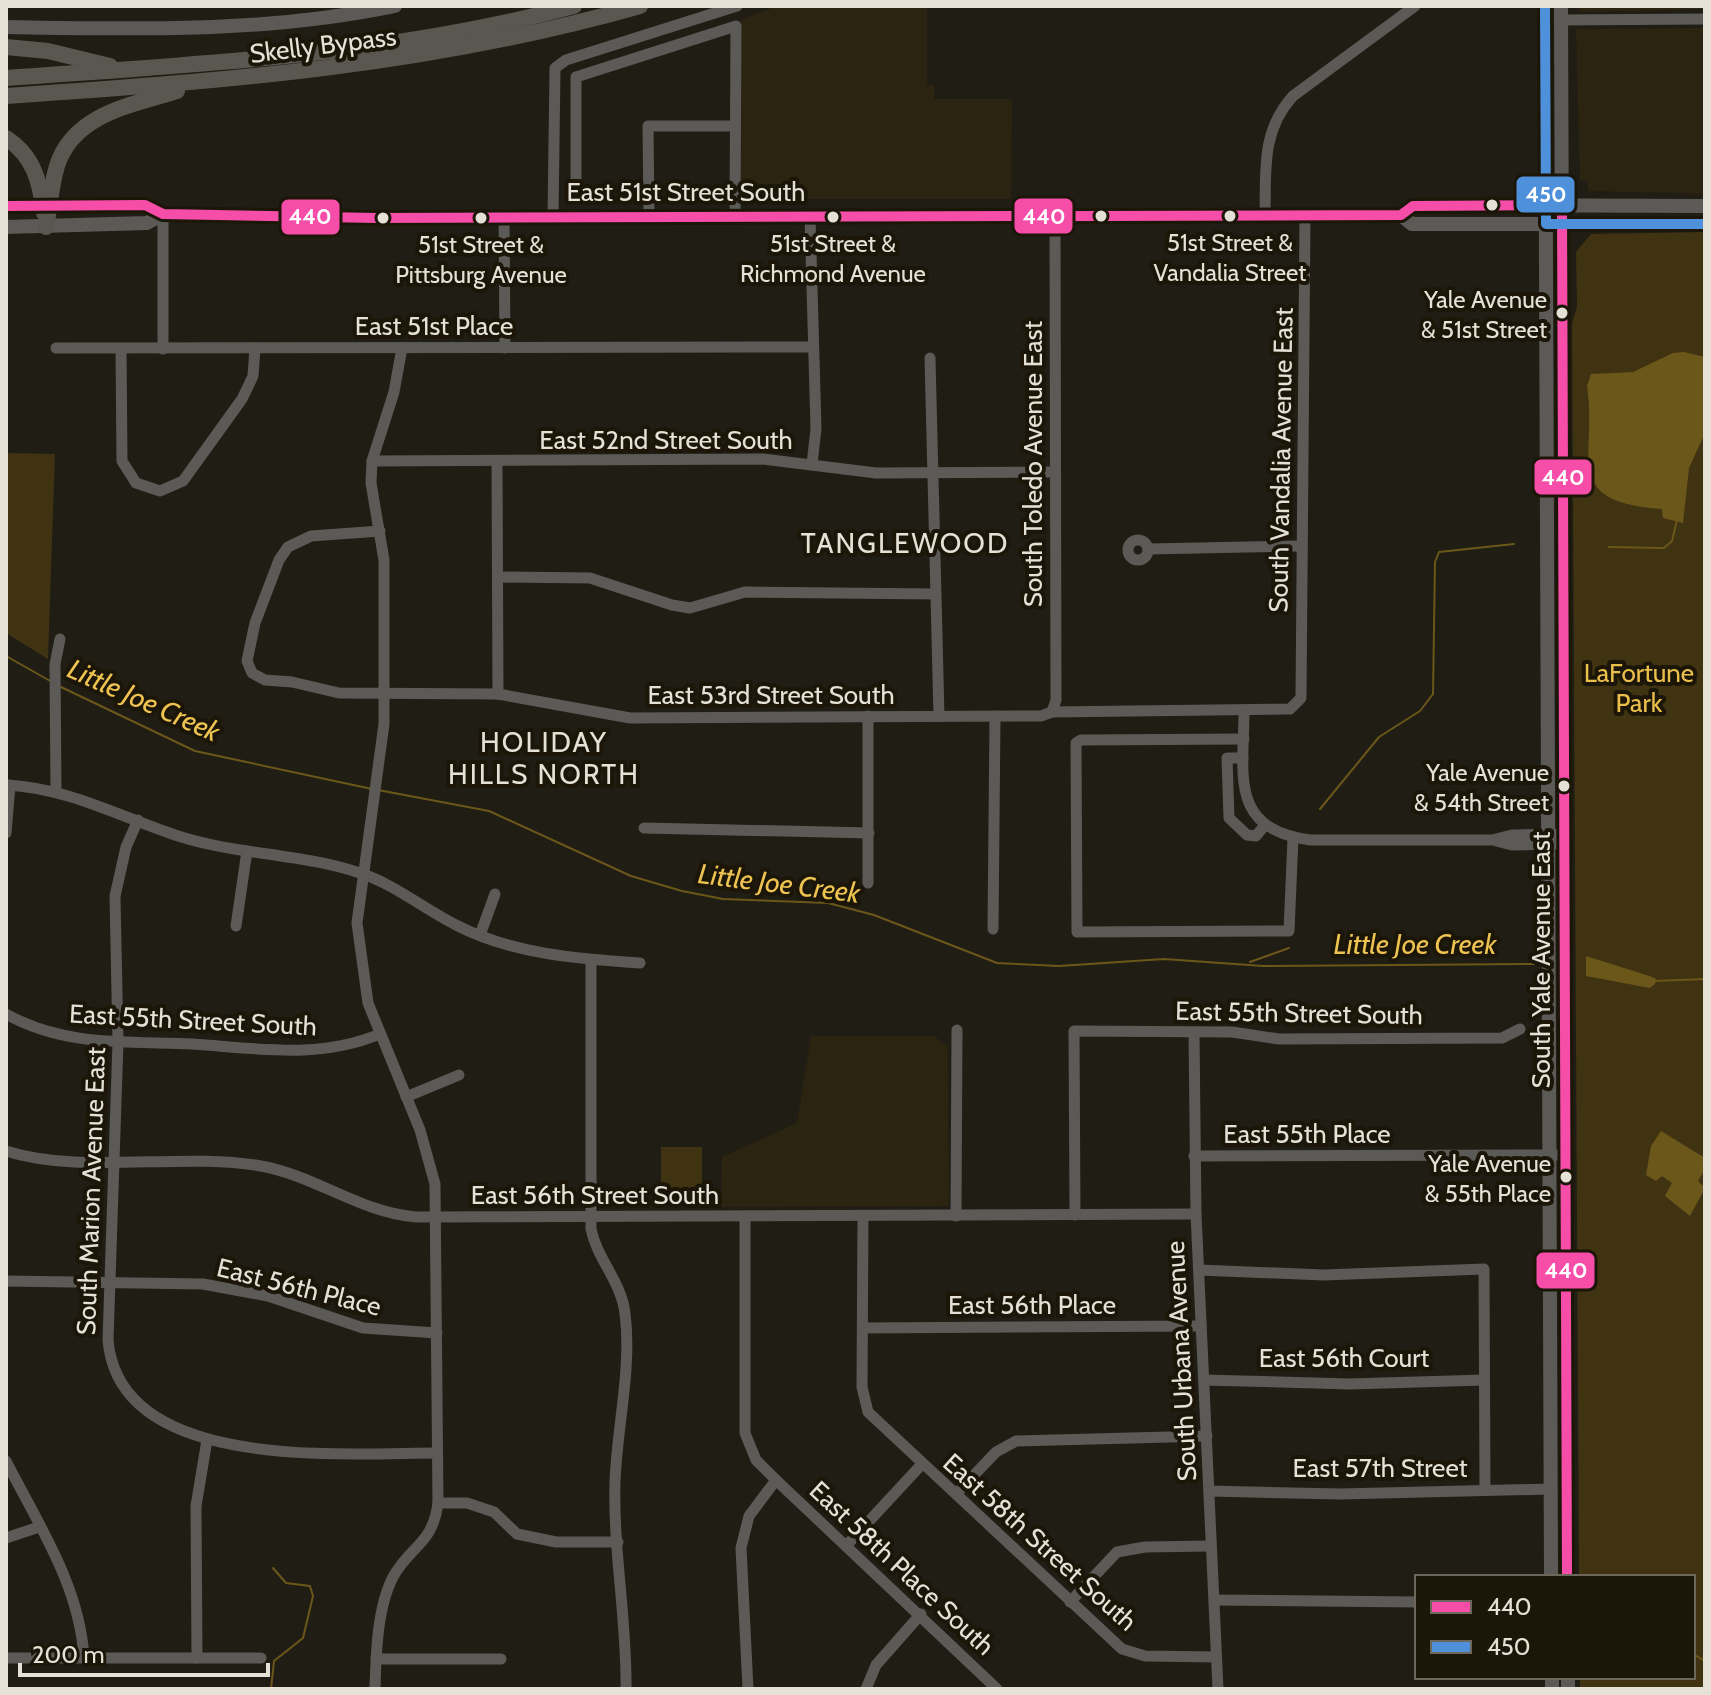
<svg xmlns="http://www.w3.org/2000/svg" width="1711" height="1695" viewBox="0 0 1711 1695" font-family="Cabin,sans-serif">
	<rect width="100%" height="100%" fill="#201d15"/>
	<g fill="#2b2410">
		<path d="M777,6H927V85H934V99H1012L1011,199H740L741,20Z"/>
		<path d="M1575,6H1705V9L1582,12Z"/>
		<path d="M1705,28V194L1588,191V181L1580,180L1576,29Z"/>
		<path d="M811,1036H934L948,1047L949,1206L721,1207L722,1157L797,1123Z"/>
	</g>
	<g fill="#3f3311">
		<path d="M1705,232V1689H1580V1677H1693V1577H1579L1572,324L1577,306L1576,252L1591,234Z"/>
		<path d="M6,453L55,454L48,659L6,633Z"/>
		<rect x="661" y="1147" width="41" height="46"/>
	</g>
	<g fill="#6c571a">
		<path d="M1684,352L1705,357V433L1689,468L1683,523L1663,518L1662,509C1559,502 1598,456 1587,386L1591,374L1633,372L1673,353Z"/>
		<path d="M1586,956C1597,960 1653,976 1656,979L1655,984L1650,988L1586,976Z"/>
		<path d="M1661,1131L1705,1158V1169L1698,1181L1705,1188L1690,1216L1665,1196L1672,1183L1662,1176L1656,1181L1646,1175L1651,1146Z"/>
	</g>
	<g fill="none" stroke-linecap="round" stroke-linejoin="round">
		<g stroke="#6c571a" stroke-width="2">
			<path d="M1609,547L1664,548L1672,541L1677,520"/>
			<path d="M6,656L52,682"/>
			<path d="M61,687L195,751L372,789"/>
			<path d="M378,790L489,811L631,876L682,891L723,899L828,903L874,915L997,963L1059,966L1164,959L1263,966L1534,964"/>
			<path d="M1320,809L1379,737L1420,711L1433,694L1435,562L1439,552L1514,544"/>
			<path d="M1250,962L1289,948"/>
			<path d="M1654,981L1705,979"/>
			<path d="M1693,1654L1705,1661"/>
			<path d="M271,1689L274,1661L303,1638L313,1596L310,1586L286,1583L273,1568"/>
		</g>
		<g stroke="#5c5a57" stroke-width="11">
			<path d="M1561,20L1705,19"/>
			<path d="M576,184V77L736,26L735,216"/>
			<path d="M163,214V349"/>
			<path d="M1265,215C1266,171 1261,131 1293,96L1415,6"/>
			<path d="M504,216L505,348"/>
			<path d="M649,216L648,126H734"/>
			<path d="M810,216L816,429L812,464"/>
			<path d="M553,217L555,68L566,60L737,6"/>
			<path d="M56,348L812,347"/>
			<path d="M121,349L122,461L136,483L160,491L183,481L242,399L253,376L255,348"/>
			<path d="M930,358L939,716"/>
			<path d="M372,461L763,459L876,473L1054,472"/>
			<path d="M497,462L498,694"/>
			<path d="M380,531L311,536L288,547L279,560L255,623L247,661L252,673L265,680L292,682L339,693L498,694L630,718L1041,716L1052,712L1290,709L1301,698L1305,215"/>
			<circle cx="1138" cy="550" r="10"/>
			<path d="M1148,549L1302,546"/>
			<path d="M498,577L590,578L672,605L690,608L745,592L936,594"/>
			<path d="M1244,710C1244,774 1228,829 1310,840H1492L1512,835L1554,834"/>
			<path d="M1052,712L1056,700L1055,216"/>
			<path d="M868,716V883"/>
			<path d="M1244,739L1081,740L1076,743L1077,932L1289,931L1293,838"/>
			<path d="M1243,758H1227L1229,818L1247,835L1256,836L1265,825"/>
			<path d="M6,785C68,788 118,816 175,835C235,855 300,853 360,873C394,884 424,909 456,925C512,954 579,959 640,963"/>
			<path d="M56,792L55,664L60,639"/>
			<path d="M138,820L126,847L115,896L118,1042L108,1340C119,1473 345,1453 437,1453"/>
			<path d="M644,828L869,833"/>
			<path d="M6,833L10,785"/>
			<path d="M1496,841L1512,845L1555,844"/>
			<path d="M236,926L247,851"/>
			<path d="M993,929L995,716"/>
			<path d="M480,935L495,894"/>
			<path d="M591,960V1229C597,1259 621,1281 625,1313C632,1369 617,1426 615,1482C613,1551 627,1620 626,1689"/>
			<path d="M6,1014C65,1047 127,1041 192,1044C257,1048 317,1060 380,1034"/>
			<path d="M1194,1032L1196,1214L1218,1689"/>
			<path d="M406,1097L459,1075"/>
			<path d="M6,1151C81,1175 181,1152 261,1166C316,1176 359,1212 416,1217L1196,1214"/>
			<path d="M1194,1156L1565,1155"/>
			<path d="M1075,1215L1074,1031L1232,1032L1279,1039L1502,1038L1520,1029"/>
			<path d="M745,1216V1433L756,1460L776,1480L997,1689"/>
			<path d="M863,1216L862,1387L868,1412L1122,1649L1145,1656L1216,1657"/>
			<path d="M956,1216L957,1030"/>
			<path d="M1199,1270L1324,1275L1484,1269L1485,1489"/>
			<path d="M6,1281L203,1284L268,1296L363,1328L437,1333"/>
			<path d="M863,1328L1201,1326"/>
			<path d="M1204,1380L1350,1384L1484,1380"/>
			<path d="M6,1461C38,1524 80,1586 84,1658"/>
			<path d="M1209,1491L1340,1494L1551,1489"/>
			<path d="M956,1494L996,1452L1016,1441L1207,1436"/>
			<path d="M438,1503H467L494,1512L517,1534L556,1542H618"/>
			<path d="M6,1538L39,1527"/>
			<path d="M846,1546L922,1464"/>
			<path d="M1214,1600L1417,1602"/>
			<path d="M1070,1602L1117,1552L1145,1547L1210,1546"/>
			<path d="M6,1658H261"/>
			<path d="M197,1658L196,1506L207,1440"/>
			<path d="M376,1659H501"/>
			<path d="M375,1689C376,1654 377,1608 393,1577C410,1546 433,1544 438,1503L435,1184L420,1130L368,1003L357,923L384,724V560L371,483L372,461L394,392L402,348"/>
			<path d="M748,1689L741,1548L749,1516L776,1480"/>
			<path d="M866,1689L876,1665L921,1614"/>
		</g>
		<g stroke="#5c5a56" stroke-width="14">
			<path d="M1545,6L1551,1577"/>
			<path d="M1561,6L1567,1577"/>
			<path d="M6,27C137,29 265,33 395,6"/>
			<path d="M6,206L145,205L163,214L377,218L1401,215L1413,206L1433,205L1705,206"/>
			<path d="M1401,215L1412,224H1705"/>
			<path d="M6,227L147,223L163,214"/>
			<path d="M1552,1677V1689"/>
			<path d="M1568,1677V1689"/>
		</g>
		<g stroke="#5a5751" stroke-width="16">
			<path d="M6,47L48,51L110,66"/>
			<path d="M6,78C197,64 388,56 574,6"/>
			<path d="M6,96C225,81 428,66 640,6"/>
			<path d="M6,138C34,156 40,182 44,213"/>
			<path d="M46,227C50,207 51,185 57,166C73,114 132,105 177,91"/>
		</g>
		<g stroke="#1b1607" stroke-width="16">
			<path id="bus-1" d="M6,206L145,205L163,214L377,218L1401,215L1413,206L1562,205L1567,1577"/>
		</g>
		<g stroke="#1b1607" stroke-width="16">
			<path id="bus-2" d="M1545,6L1546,224H1705"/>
		</g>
		<use href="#bus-1" stroke="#f54da8" stroke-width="10"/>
		<use href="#bus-2" stroke="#4e90da" stroke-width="10"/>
	</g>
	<g fill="#e5e1d7" stroke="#1b1607" stroke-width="3">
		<circle cx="1492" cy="205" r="7"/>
		<circle cx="1101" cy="216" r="7"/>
		<circle cx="1230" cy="216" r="7"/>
		<circle cx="833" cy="217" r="7"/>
		<circle cx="383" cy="218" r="7"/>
		<circle cx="481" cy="218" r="7"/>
		<circle cx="1562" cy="313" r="7"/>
		<circle cx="1564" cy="786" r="7"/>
		<circle cx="1566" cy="1177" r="7"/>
	</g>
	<g text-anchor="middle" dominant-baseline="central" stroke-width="8" stroke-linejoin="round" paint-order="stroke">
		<g font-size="24" fill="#e5e1d7" stroke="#1b1607">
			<text x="1230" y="242">51st Street &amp;<tspan x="1230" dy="30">Vandalia Street</tspan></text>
			<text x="833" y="243">51st Street &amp;<tspan x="833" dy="30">Richmond Avenue</tspan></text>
			<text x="481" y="244">51st Street &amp;<tspan x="481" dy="30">Pittsburg Avenue</tspan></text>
			<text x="1547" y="299" text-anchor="end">Yale Avenue<tspan x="1547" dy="30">&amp; 51st Street</tspan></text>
			<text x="1549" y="772" text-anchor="end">Yale Avenue<tspan x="1549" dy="30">&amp; 54th Street</tspan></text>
			<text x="1551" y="1163" text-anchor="end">Yale Avenue<tspan x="1551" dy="30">&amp; 55th Place</tspan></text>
		</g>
		<g font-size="26" fill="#e5e1d7" stroke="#1b1607">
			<text transform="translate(323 45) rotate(-7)">Skelly Bypass</text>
			<text x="686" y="192">East 51st Street South</text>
			<text x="434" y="326">East 51st Place</text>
			<text x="666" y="440">East 52nd Street South</text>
			<text transform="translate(1281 460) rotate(-89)">South Vandalia Avenue East</text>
			<text transform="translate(1033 464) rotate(-90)">South Toledo Avenue East</text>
			<text x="771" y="695">East 53rd Street South</text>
			<text transform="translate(1541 960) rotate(-90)">South Yale Avenue East</text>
			<text transform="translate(1299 1013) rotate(1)">East 55th Street South</text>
			<text transform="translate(193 1020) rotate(3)">East 55th Street South</text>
			<text x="1307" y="1134">East 55th Place</text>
			<text transform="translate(91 1191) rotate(-88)">South Marion Avenue East</text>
			<text x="595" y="1195">East 56th Street South</text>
			<text transform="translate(299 1287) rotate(14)">East 56th Place</text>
			<text x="1032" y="1305">East 56th Place</text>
			<text x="1344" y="1358">East 56th Court</text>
			<text transform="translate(1181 1361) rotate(-93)">South Urbana Avenue</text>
			<text x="1380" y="1468">East 57th Street</text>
			<text transform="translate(1040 1542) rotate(42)">East 58th Street South</text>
			<text transform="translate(902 1568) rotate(43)">East 58th Place South</text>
		</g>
		<g font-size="26" fill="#eabf4c" stroke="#1b1607">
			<text x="1639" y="673">LaFortune<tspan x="1639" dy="30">Park</tspan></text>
		</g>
		<g font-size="28" letter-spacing="2" fill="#e5e1d7" stroke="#1b1607">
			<text x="905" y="543">TANGLEWOOD</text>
			<text x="544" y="742">HOLIDAY<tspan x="544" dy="32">HILLS NORTH</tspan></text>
		</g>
		<g font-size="28" font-style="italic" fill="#eec351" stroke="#1b1607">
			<text transform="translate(144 700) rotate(24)">Little Joe Creek</text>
			<text transform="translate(779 883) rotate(7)">Little Joe Creek</text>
			<text x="1415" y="944">Little Joe Creek</text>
		</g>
	</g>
	<g stroke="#1b1607" stroke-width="3">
		<rect x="1515" y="175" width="61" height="39" rx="8" fill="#4e90da"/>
		<rect x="1013" y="197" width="61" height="38" rx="8" fill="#f54da8"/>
		<rect x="280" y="198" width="61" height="38" rx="8" fill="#f54da8"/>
		<rect x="1533" y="458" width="60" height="38" rx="8" fill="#f54da8"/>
		<rect x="1535" y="1251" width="61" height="39" rx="8" fill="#f54da8"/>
	</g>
	<g font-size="22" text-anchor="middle" font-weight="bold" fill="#fff">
		<text x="1546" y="202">450</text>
		<text x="1044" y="224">440</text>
		<text x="310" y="224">440</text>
		<text x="1563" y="485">440</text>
		<text x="1566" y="1278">440</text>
	</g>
	<rect width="1711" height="1695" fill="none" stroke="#e5e1d7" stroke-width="16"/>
	<rect x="1415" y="1575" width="280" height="104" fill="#1b1607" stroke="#6c675a" stroke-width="2"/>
	<rect x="1431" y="1601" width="40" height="12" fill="#f54da8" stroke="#6c675a" stroke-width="2"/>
	<text x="1487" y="1615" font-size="24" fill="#e5e1d7">440</text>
	<rect x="1431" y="1641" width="40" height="12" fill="#4e90da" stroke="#6c675a" stroke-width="2"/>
	<text x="1487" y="1655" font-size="24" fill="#e5e1d7">450</text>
	<path d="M20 1663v12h248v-12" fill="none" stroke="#e5e1d7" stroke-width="4"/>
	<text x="32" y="1663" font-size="24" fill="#e5e1d7" stroke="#1b1607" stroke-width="6" paint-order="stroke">200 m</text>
</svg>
